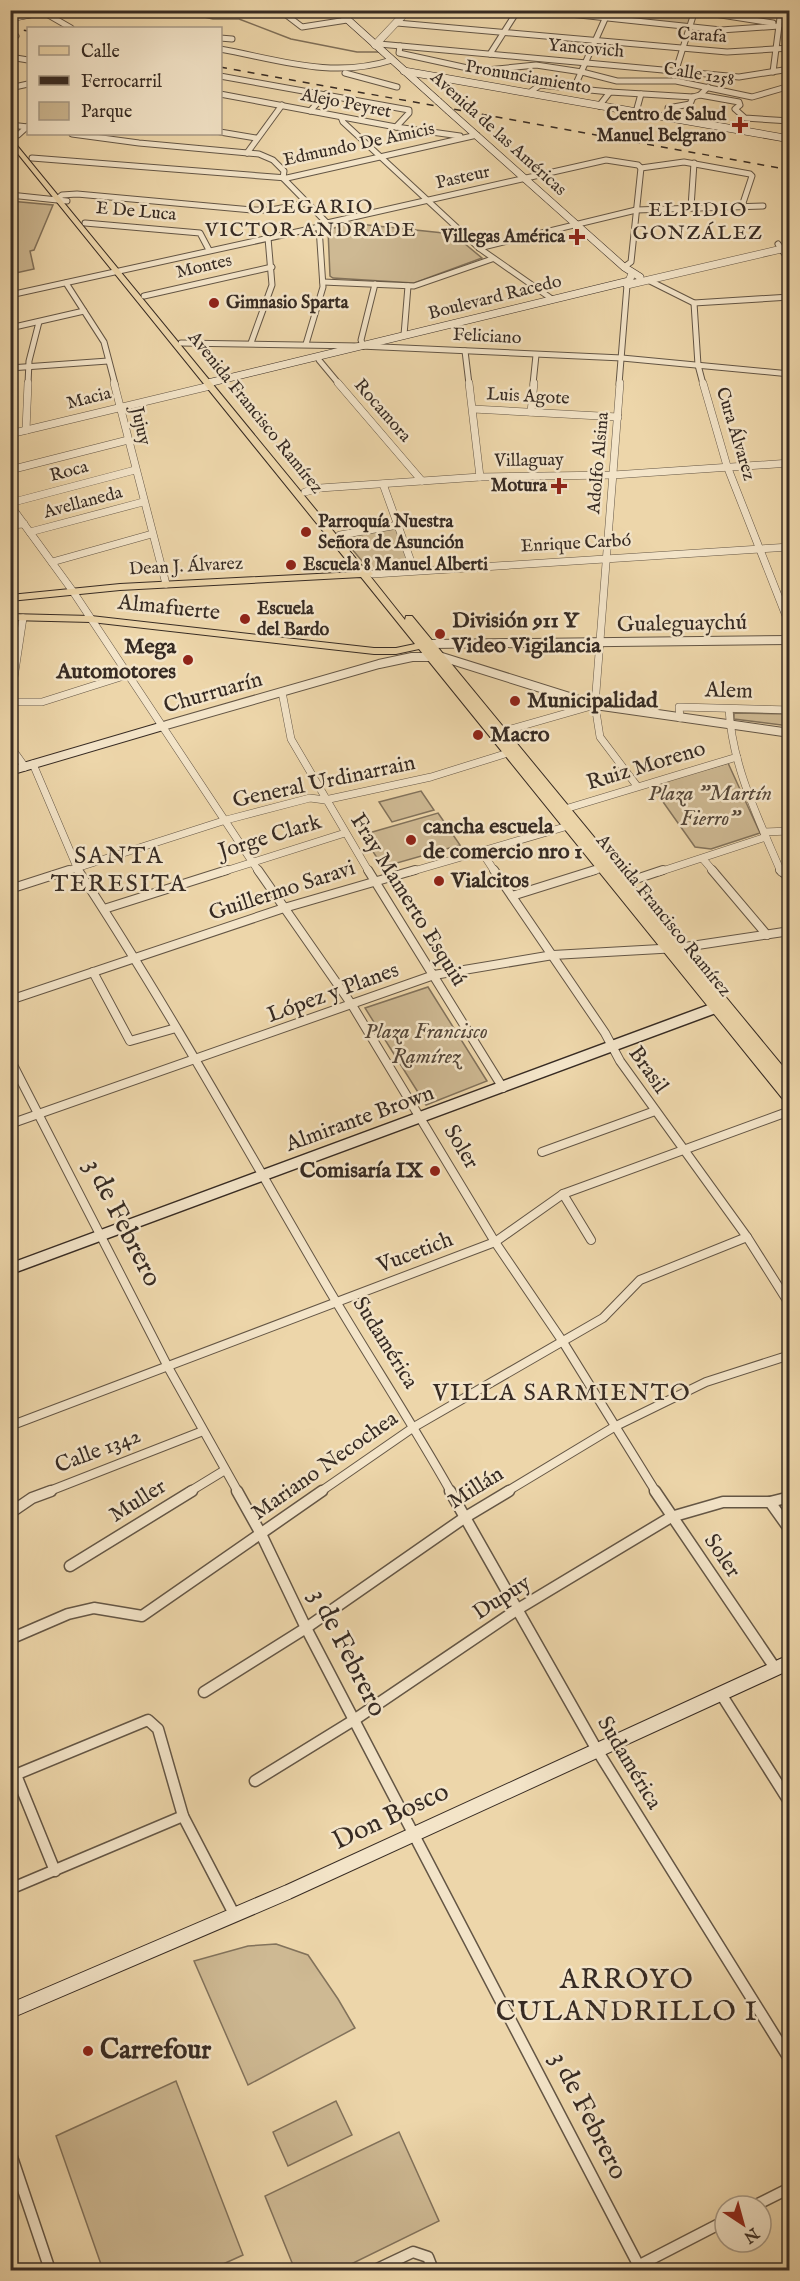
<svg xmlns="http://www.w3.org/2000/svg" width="800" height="2281" viewBox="0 0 800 2281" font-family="'IM FELL English',serif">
	<rect width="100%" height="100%" fill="#edd6aa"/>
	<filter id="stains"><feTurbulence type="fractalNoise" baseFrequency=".00333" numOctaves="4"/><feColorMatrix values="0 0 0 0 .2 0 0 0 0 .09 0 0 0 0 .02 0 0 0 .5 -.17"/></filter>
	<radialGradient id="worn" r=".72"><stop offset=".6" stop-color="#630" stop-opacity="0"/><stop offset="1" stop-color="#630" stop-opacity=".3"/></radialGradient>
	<g fill="#ceb993" stroke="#82725b" stroke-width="1.5">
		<path d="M609,11L689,10L695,11L690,27L606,19Z"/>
		<path d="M10,201L53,205L34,250L30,251L34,269L11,274Z"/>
		<path d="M349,223L453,234L482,258L414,283L333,278L330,276L328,230Z"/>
		<path d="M398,525L414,570L373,574L340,535Z"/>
		<path d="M734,713L789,714V726L734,719Z"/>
		<path d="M728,763L760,833L711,849L695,847L651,785Z"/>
		<path d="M421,791L434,810L392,822L379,802Z"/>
		<path d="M438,813L460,845L383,867L362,835Z"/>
		<path d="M428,987L487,1081L426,1105L365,1008Z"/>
		<path d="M276,1944L308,1955L338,1999L355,2028L248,2085L194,1961L248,1946Z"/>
		<path d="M176,2081L243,2255L210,2270H103L56,2136Z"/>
		<path d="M336,2101L352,2135L288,2166L273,2132Z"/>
		<path d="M399,2132L439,2221L339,2270H295L265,2196Z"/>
	</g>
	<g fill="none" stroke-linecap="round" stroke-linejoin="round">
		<path stroke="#7f6f58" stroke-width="1.5" d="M173,10L213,19H239L291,39L357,52H380"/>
		<g stroke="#645645" stroke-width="7">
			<g id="minor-far3">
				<path d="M28,10L45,13L71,28"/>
				<path d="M532,10L721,30L779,26"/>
				<path d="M689,10L773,23"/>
				<path d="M340,13L353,10"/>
				<path d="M285,14L302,27L347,20"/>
				<path d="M397,23L727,52L790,48"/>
				<path d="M220,38L232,39"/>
				<path d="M10,40L16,36"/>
				<path d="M379,44L739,77L790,69"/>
				<path d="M400,46L399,53L472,69L487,70L536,65L582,72L617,81H676L752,97L790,86"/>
				<path d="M220,49C280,60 332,79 392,60"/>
				<path d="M490,54L518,10"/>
				<path d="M10,57L28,60"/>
				<path d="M773,72L781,10"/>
				<path d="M345,73L397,87"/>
				<path d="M220,76L409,110V113L396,127"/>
				<path d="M674,76L695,10"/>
				<path d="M10,88L28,84"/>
				<path d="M574,88L609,10"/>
				<path d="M529,93L540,85L610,92"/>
				<path d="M220,94L396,127L460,136"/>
				<path d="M700,95L739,102L740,105L735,109L745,118L790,121"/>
				<path d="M599,106L610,92L693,97L700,95L708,87"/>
				<path d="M310,111L326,94"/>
				<path d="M636,112L641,94"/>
				<path d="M341,117L343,122L479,248L552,299"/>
				<path d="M668,118V108L690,104L693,97"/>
				<path d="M10,125L28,127"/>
				<path d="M220,132L256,138"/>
				<path d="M72,134L139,143L259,154L273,160L284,171L283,178"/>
				<path d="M10,138L18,135L28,126"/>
				<path d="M247,153L282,105"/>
				<path d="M32,158L287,178L477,135"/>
				<path d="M283,178L327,223"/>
				<path d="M10,195L67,201"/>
				<path d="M57,199L62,195L77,194L252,210H271L307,203"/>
				<path d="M691,207L694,163"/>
				<path d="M85,223L200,233L209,250"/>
				<path d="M778,244L790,262"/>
				<path d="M479,248L636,210L763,206"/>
				<path d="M624,267L631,262L641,168"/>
				<path d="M648,280L694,303L790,297"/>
				<path d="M323,282L414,286L492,259"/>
				<path d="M66,283L104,342L115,384"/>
				<path d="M10,295L319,227L327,223L606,160L638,165L641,168L684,162L750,174L752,176L742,206"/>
				<path d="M144,296L272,267"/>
				<path d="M694,303L698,365L703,384"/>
				<path d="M10,328L84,311"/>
				<path d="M404,335L408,286"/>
				<path d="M181,343L360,346L622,358L790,374"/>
				<path d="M251,343L272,285L268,238"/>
				<path d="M306,344L323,287L319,227"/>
				<path d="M363,346L361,340L375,284"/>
				<path d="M465,351L469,384"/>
				<path d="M319,360L339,384"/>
				<path d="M10,368L108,361"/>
				<path d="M28,384L29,361L39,322"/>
				<path d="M533,384L536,355"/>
				<path d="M619,384L627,285"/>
			</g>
		</g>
		<g stroke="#645645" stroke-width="8">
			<g id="minor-far2">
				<path d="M114,383L166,584"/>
				<path d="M338,383L422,481"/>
				<path d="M469,383L480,477"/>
				<path d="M620,383L595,705L600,737L637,786"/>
				<path d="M703,383L727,466L790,626"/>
				<path d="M473,409L618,417"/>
				<path d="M531,412L534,383"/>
				<path d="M26,430L28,383"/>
				<path d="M10,434L210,386"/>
				<path d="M10,470L128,440"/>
				<path d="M383,484L414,570"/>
				<path d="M305,492L320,488L480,477L613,475L790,463"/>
				<path d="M10,503L135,470"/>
				<path d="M10,505L72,590L259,872"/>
				<path d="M10,525L24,524"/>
				<path d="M30,532L143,502"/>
				<path d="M340,535L398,525"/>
				<path d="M52,562L152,534"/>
				<path d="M373,574L790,547"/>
				<path d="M282,692L291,739L369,872"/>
				<path d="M11,702H42L127,675"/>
				<path d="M10,704L23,618"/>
				<path d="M729,709C732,766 759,820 781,872"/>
				<path d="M680,718L679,707L790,710"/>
				<path d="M497,733L595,705"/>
				<path d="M10,746L25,767"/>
				<path d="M33,764L79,872"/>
				<path d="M565,809L737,757"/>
				<path d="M764,832L790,831"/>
				<path d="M482,852L495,872"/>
				<path d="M703,859L714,872"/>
				<path d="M64,872L226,820L310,798L325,800L431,777L508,753"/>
				<path d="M222,872L345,833"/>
				<path d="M410,872L568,826"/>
				<path d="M590,872L602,868"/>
				<path d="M659,872L766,837"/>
			</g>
		</g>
		<g stroke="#645645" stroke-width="10">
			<g id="minor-far1">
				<path d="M78,870C166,1004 244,1144 325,1283C366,1353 411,1421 451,1492"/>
				<path d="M258,870L352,1005L495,1242L563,1342L656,1492"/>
				<path d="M368,870L503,1088"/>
				<path d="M494,870L605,1033L620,1061L747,1237L790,1305"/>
				<path d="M712,870L767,935"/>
				<path d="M780,870L790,878"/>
				<path d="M621,884L663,870"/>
				<path d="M10,889L69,870"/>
				<path d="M512,896L595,870"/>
				<path d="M104,909L227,870"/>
				<path d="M93,972L130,1041L176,1028"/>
				<path d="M10,1000L284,908L415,870"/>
				<path d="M10,1059L168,1367L238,1492"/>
				<path d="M10,1124L434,975L553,955L678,948L790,931"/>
				<path d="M542,1152L655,1111"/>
				<path d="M563,1194L591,1240"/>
				<path d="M10,1426L495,1242L563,1194L790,1111"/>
				<path d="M47,1492L203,1431"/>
				<path d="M189,1492L225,1470"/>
				<path d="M320,1492L414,1427L603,1318L640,1280L747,1237"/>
				<path d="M506,1492L614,1427L706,1382L790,1355"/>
			</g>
		</g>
		<g stroke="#645645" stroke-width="13">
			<g id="minor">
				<path d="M237,1491L261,1534L306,1628L641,2270"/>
				<path d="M450,1491L597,1750L790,2060"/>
				<path d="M655,1491L775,1668"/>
				<path d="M770,1502L790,1530"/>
				<path d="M10,1513L32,1498L51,1491"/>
				<path d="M70,1566L192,1491"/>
				<path d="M10,1639L68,1614L94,1608L142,1616L322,1491"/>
				<path d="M204,1692L306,1628L464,1518L509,1491"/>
				<path d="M721,1694L790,1803"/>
				<path d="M16,1775L55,1871"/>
				<path d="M10,1777L148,1720L158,1729L183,1816L234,1914"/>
				<path d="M255,1781L354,1720L518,1609L671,1517L723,1502H770L790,1497"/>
				<path d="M10,1889L183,1816"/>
				<path d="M10,2151L50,2270"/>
				<path d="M754,2206L790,2188"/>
				<path d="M375,2270L413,2252L428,2257L433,2270"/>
				<path d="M630,2270L725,2221"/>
			</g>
		</g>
		<g stroke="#645645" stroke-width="8">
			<g id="tertiary-far1">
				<path d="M375,45L408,10"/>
				<path d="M632,274L627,285L790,247"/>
			</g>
		</g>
		<g stroke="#645645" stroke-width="10">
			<g id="tertiary">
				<path d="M431,644L790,640"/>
				<path d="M163,726L379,664L412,657H442L595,705L790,733"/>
			</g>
		</g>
		<g stroke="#372b23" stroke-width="8">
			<g id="secondary-far3">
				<path d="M337,10L438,101"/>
				<path d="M10,18L52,10"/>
				<path d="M404,71L790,139"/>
				<path d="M449,111L624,267L640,277"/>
				<path d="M208,383L629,281"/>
			</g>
		</g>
		<g stroke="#372b23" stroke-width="10">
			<path id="secondary-far2" d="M10,771L163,726"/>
		</g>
		<g stroke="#372b23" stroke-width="13">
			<path id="secondary-far1" d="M10,1269L723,1005"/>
		</g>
		<g stroke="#372b23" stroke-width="16">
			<path id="secondary" d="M10,2011L288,1892L790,1662"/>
		</g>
		<g stroke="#372b23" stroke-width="2">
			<path id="primary" d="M10,137L366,571L371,572L373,574L370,576L405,620L406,616H412L790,1075V1088L786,1087L790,1091V1104L786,1103L419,649L396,654H374L91,622L10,620V614L91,616L374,648H396L415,644L361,577L120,590L10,601V595L120,584L356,572L10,144Z"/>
		</g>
		<use href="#minor-far3" stroke="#f3e4c8" stroke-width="5"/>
		<use href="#minor-far2" stroke="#f3e4c8" stroke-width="7"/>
		<use href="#minor-far1" stroke="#f3e4c8" stroke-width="8"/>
		<use href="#minor" stroke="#f3e4c8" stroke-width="10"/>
		<use href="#tertiary-far1" stroke="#f3e4c8" stroke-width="7"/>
		<use href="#tertiary" stroke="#f3e4c8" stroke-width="8"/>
		<use href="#secondary-far3" stroke="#f3e4c8" stroke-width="7"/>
		<use href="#secondary-far2" stroke="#f3e4c8" stroke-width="8"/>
		<use href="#secondary-far1" stroke="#f3e4c8" stroke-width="10"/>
		<use href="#secondary" stroke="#f3e4c8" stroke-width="14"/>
		<use href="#primary" fill="#edd6aa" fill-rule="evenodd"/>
		<g stroke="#372b23" stroke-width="1.5" stroke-dasharray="7 7" stroke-linecap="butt">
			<path d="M10,28L28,31"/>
			<path d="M220,67L790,170"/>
		</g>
		<g stroke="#372b23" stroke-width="8" stroke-linecap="butt">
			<path id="secondary-bridge" d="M438,101L449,111"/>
		</g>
		<use href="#secondary-bridge" stroke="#f3e4c8" stroke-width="7"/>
	</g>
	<g fill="#8f2418" stroke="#f3e4c8" stroke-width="2">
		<path d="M737 116h6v6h6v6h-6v6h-6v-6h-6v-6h6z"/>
		<path d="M574 228h6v6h6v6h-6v6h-6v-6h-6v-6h6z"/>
		<circle cx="214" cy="303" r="6"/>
		<path d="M556 477h6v6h6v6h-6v6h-6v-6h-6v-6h6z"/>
		<circle cx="306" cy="532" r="6"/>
		<circle cx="291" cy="565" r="6"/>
		<circle cx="245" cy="619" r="6"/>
		<circle cx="440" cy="634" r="6"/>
		<circle cx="188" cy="660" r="6"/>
		<circle cx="515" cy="701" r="6"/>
		<circle cx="478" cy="735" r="6"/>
		<circle cx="411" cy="840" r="6"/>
		<circle cx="439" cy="881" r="6"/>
		<circle cx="435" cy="1171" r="6"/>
		<circle cx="88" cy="2051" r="6"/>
	</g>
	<g text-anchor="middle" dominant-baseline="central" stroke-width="5" stroke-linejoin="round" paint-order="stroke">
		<g font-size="18" fill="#372b23" stroke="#f3e4c8">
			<text transform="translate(702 36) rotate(4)">Carafa</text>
			<text transform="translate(586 49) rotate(5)">Yancovich</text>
			<text transform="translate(699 75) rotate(9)">Calle 1258</text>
			<text transform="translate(528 78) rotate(10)">Pronunciamiento</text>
			<text transform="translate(346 104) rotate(11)">Alejo Peyret</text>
			<text transform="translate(498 134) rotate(42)">Avenida de las Américas</text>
			<text transform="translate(359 145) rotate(-12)">Edmundo De Amicis</text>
			<text transform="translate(463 178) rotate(-13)">Pasteur</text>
			<text transform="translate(136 212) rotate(5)">E De Luca</text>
			<text transform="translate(204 267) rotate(-13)">Montes</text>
			<text transform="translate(495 298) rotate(-14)">Boulevard Racedo</text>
			<text transform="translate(487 337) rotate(3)">Feliciano</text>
			<text transform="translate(528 397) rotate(3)">Luis Agote</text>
			<text transform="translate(89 399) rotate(-14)">Macia</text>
			<text transform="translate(382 411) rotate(49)">Rocamora</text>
			<text transform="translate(255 413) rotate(51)">Avenida Francisco Ramírez</text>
			<text transform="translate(140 426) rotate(77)">Jujuy</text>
			<text transform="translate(735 434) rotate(73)">Cura Álvarez</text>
			<text transform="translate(529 461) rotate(-1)">Villaguay</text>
			<text transform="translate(599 463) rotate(-85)">Adolfo Alsina</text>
			<text transform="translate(69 472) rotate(-15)">Roca</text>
			<text transform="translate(83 503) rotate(-15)">Avellaneda</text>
			<text transform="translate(576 544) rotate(-3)">Enrique Carbó</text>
			<text transform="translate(186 567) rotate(-3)">Dean J. Álvarez</text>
			<text transform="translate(663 916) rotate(51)">Avenida Francisco Ramírez</text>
		</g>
		<g font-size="18" font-weight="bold" fill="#372b23" stroke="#f3e4c8" text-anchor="start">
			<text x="726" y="115" text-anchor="end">Centro de Salud<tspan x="726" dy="21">Manuel Belgrano</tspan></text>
			<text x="565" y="237" text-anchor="end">Villegas América</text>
			<text x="226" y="303">Gimnasio Sparta</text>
			<text x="547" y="486" text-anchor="end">Motura</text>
			<text x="318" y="522">Parroquía Nuestra<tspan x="318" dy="21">Señora de Asunción</tspan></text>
			<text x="303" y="565">Escuela 8 Manuel Alberti</text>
			<text x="257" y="609">Escuela<tspan x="257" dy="21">del Bardo</tspan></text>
		</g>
		<g font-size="20" letter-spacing="1.5" fill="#372b23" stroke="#f3e4c8">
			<text x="311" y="207">OLEGARIO<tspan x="311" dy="23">VICTOR ANDRADE</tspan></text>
			<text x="698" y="210">ELPIDIO<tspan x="698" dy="23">GONZÁLEZ</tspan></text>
		</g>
		<g font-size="22" fill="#372b23" stroke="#f3e4c8">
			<text transform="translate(169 608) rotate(6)">Almafuerte</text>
			<text transform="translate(682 624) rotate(-1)">Gualeguaychú</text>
			<text transform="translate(729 691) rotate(2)">Alem</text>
			<text transform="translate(213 693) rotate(-16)">Churruarín</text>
			<text transform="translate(646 766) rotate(-17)">Ruiz Moreno</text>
			<text transform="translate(324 782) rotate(-12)">General Urdinarrain</text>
			<text transform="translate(270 837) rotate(-17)">Jorge Clark</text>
			<text transform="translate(282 891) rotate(-18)">Guillermo Saravi</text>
			<text transform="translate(408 900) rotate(58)">Fray Mamerto Esquiú</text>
			<text transform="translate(333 993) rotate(-20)">López y Planes</text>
			<text transform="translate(648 1070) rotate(55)">Brasil</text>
			<text transform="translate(360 1119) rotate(-20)">Almirante Brown</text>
			<text transform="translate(461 1147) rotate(59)">Soler</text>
			<text transform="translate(415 1253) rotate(-21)">Vucetich</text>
			<text transform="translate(385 1343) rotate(58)">Sudamérica</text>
			<text transform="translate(98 1451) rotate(-21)">Calle 1342</text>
			<text transform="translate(325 1466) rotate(-35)">Mariano Necochea</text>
			<text transform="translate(476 1488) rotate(-32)">Millán</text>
			<text transform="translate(138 1501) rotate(-32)">Muller</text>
			<text transform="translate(722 1556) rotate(56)">Soler</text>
			<text transform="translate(502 1598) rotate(-33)">Dupuy</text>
			<text transform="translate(629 1763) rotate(59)">Sudamérica</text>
		</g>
		<g font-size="22" font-weight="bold" fill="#372b23" stroke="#f3e4c8" text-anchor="start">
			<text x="452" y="621">División 911 Y<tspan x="452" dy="25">Video Vigilancia</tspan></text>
			<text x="176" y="647" text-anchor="end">Mega<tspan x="176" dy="25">Automotores</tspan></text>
			<text x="527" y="701">Municipalidad</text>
			<text x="490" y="735">Macro</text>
			<text x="423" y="827">cancha escuela<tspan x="423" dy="25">de comercio nro 1</tspan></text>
			<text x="451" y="881">Vialcitos</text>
			<text x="423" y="1171" text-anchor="end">Comisaría IX</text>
		</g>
		<g font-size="22" font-style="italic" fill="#554739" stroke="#f3e4c8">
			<text x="710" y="794">Plaza "Martín<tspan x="710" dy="25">Fierro"</tspan></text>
			<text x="426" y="1032">Plaza Francisco<tspan x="426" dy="25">Ramírez</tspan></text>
		</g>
		<g font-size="24" letter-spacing="1.5" fill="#372b23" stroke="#f3e4c8">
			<text x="119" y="856">SANTA<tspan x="119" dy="28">TERESITA</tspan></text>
			<text x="562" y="1393">VILLA SARMIENTO</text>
		</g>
		<g font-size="27" fill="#372b23" stroke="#f3e4c8">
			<text transform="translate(122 1223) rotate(63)">3 de Febrero</text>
			<text transform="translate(347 1653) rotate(63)">3 de Febrero</text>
			<text transform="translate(391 1817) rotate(-25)">Don Bosco</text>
			<text transform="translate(588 2116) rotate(63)">3 de Febrero</text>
		</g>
		<g font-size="27" font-weight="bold" fill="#372b23" stroke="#f3e4c8" text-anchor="start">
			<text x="100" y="2051">Carrefour</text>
		</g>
		<g font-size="28" letter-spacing="1.5" fill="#372b23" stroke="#f3e4c8">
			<text x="627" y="1980">ARROYO<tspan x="627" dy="32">CULANDRILLO I</tspan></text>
		</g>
	</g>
	<rect width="800" height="2281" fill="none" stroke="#edd6aa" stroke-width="36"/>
	<rect x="12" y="12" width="776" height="2257" fill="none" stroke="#372b23" stroke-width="3"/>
	<rect x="18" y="18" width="764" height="2245" fill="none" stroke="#372b23" stroke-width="1.5"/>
	<rect x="27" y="27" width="195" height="108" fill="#f3e4c8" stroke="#a89a86" stroke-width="1.5"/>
	<rect x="39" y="46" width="30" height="9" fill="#edd6aa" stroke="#a89a86" stroke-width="1.5"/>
	<text x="81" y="57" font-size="18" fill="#372b23">Calle</text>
	<rect x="39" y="76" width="30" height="9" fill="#372b23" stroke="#a89a86" stroke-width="1.5"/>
	<text x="81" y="87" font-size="18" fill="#372b23">Ferrocarril</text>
	<rect x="39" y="102" width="30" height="18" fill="#ceb993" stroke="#a89a86" stroke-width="1.5"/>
	<text x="81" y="117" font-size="18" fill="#372b23">Parque</text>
	<g transform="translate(743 2224) rotate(144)"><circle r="28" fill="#f3e4c8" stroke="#a89a86" stroke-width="1.5"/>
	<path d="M0-4.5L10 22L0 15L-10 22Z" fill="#8f2418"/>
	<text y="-9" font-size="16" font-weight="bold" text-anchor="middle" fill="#372b23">N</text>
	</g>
	<rect width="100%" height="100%" filter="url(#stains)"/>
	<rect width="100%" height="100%" fill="url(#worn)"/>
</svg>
